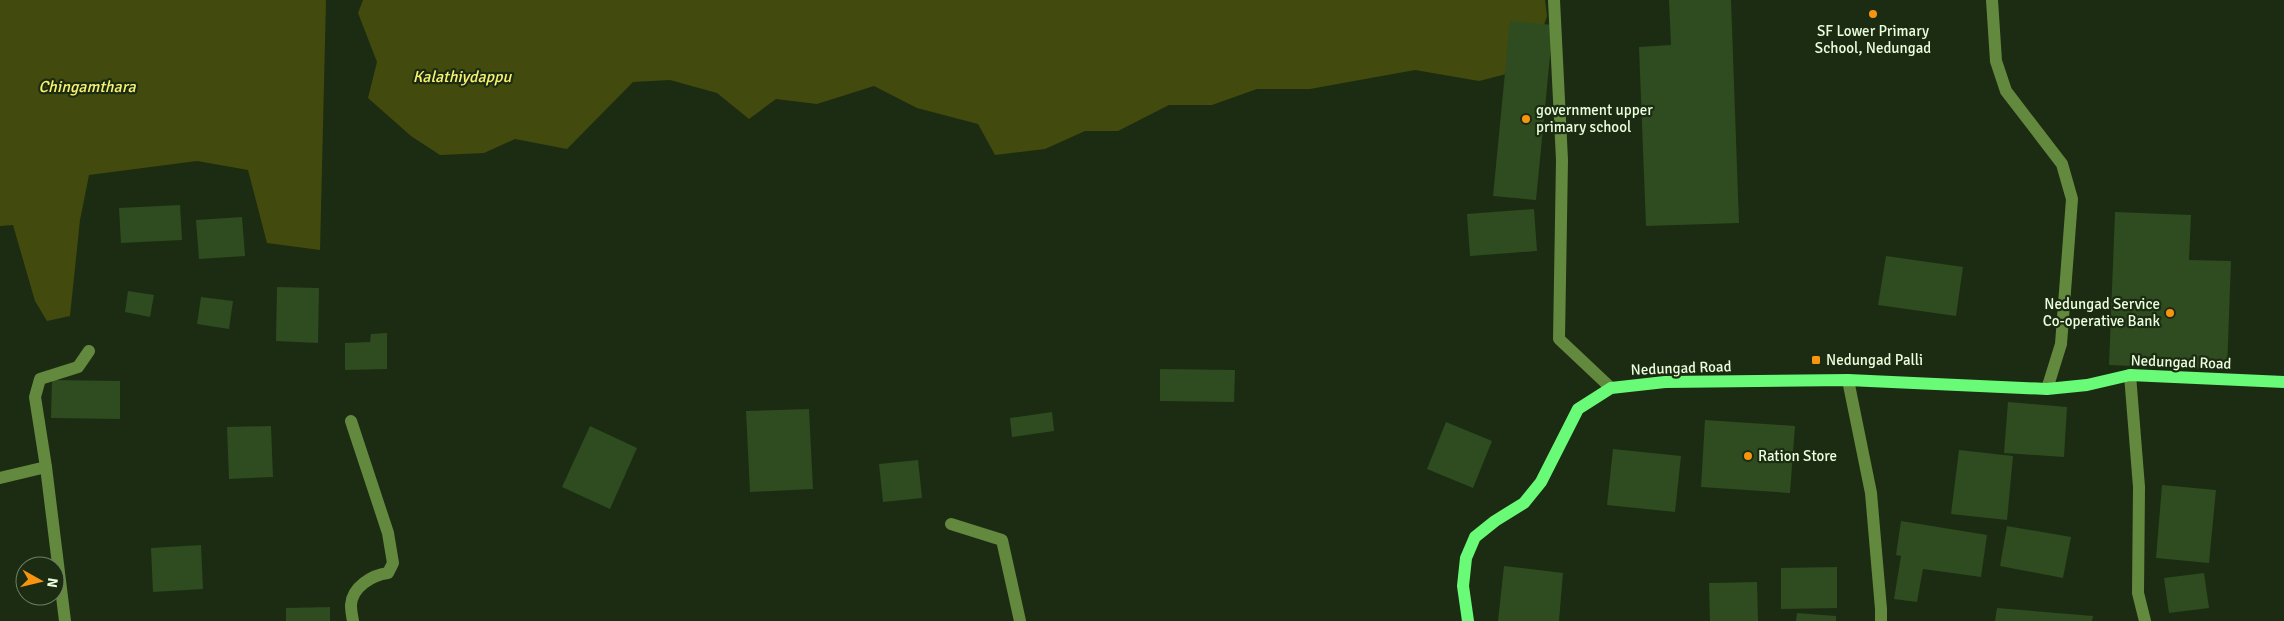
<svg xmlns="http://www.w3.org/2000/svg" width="2284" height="621" viewBox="0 0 2284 621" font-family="Signika,sans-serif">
	<rect width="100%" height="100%" fill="#1b2c12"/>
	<g fill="#434a0d">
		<path d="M0,0H326L320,250L267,243L248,170L197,161L89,175L80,220L70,316L47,321L35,301L13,225L0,226Z"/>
		<path d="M363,0H1545L1547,16L1530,68L1479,81L1415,70L1310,89H1257L1212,105H1169L1118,131H1085L1045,149L995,155L978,124L917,108L874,86L817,104L776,99L749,119L717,93L670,80L633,82L567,149L515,139L484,153L440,155L411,136L368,98L377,62L358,13Z"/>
	</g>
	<g fill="#2e4c1f">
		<path d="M1669,0H1731L1739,223L1646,226L1639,47L1671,45Z"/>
		<path d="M1510,21L1553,25L1536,200L1493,196Z"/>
		<path d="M180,205L182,240L121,243L119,208Z"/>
		<path d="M1534,209L1537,251L1470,256L1467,214Z"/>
		<path d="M2115,212L2191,215L2189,260L2231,261L2227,370L2109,365Z"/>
		<path d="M242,217L245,256L199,259L196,220Z"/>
		<path d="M1886,256L1963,267L1956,316L1878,305Z"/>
		<path d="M277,287L319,288L318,343L276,341Z"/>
		<path d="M128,291L154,295L150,317L125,312Z"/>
		<path d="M201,297L233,301L229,329L197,324Z"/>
		<path d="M387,333V369L345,370V343L370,342L371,334Z"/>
		<path d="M1160,369L1235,370L1234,402L1160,401Z"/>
		<path d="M52,380L120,381V419L51,418Z"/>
		<path d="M2008,402L2067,407L2064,457L2004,453Z"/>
		<path d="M809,409L813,489L750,492L746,411Z"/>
		<path d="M1052,412L1054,431L1012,437L1010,418Z"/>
		<path d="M1705,420L1795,426L1790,493L1701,487Z"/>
		<path d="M1446,422L1492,441L1473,488L1427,469Z"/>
		<path d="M271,426L273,477L229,479L227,427Z"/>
		<path d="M590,426L637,448L610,509L562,487Z"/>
		<path d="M1613,449L1681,456L1675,512L1607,505Z"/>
		<path d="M1959,450L2013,456L2007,520L1951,514Z"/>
		<path d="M918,460L922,498L883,502L879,464Z"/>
		<path d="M2162,485L2216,490L2209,563L2156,558Z"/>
		<path d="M1901,521L1987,535L1981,577L1923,569L1917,602L1894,599L1901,556L1896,555Z"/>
		<path d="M2007,526L2071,537L2063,578L2000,566Z"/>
		<path d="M201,545L203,589L153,592L151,548Z"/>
		<path d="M1504,566L1563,573L1559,621H1498Z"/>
		<path d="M1837,567V608L1781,609V568Z"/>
		<path d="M2204,573L2209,608L2169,613L2164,578Z"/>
		<path d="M1757,582L1758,621H1710L1709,583Z"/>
		<path d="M330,607V621H286V608Z"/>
		<path d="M1997,608L2093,616L2092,621H1995Z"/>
		<path d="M1797,613L1836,616V621H1796Z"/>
	</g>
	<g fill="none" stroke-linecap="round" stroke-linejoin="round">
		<g stroke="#63893f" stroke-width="12">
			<path d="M1554,0L1562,160L1559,339L1611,388"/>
			<path d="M1992,0L1996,61L2006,91L2062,164L2072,199L2061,344L2047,389"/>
			<path d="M2130,375L2139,487L2138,593L2145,621"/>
			<path d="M1848,380L1871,493L1881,609V621"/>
			<path d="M351,421L388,533L393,563L388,573C372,575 352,587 351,605C351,610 352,616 353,621"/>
			<path d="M0,478L46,467"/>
			<path d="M951,524L1002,540L1020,621"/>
			<path d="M65,621L46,467L35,397L40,379L78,367L89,351"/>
		</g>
		<path stroke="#69fa77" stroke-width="12" d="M1468,621L1463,586L1466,558L1475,537L1495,521L1524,503L1541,482L1578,409L1611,388L1665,382L1848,380L2047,389L2087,385L2130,375L2284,382"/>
	</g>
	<g fill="#f89510" stroke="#1b2c12" stroke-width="2">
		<circle cx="1873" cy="14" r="5"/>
		<circle cx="1526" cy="119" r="5"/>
		<circle cx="2170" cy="313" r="5"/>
		<rect x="1811" y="355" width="10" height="10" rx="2.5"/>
		<circle cx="1748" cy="456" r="5"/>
	</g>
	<g text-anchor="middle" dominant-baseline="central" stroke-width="4.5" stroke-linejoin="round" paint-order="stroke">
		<g font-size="15" fill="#ebfede" stroke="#1b2c12" text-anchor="start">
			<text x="1873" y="31" text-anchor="middle">SF Lower Primary<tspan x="1873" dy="17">School, Nedungad</tspan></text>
			<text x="1536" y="110">government upper<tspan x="1536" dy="17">primary school</tspan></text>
			<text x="2160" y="304" text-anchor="end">Nedungad Service<tspan x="2160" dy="17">Co-operative Bank</tspan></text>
			<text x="1826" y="360">Nedungad Palli</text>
			<text x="1758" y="456">Ration Store</text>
		</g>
		<g font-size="15" fill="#ebfede" stroke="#1b2c12">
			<text transform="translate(2181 362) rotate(2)">Nedungad Road</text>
			<text transform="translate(1681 368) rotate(-2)">Nedungad Road</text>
		</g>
		<g font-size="16" font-style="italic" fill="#fbf26f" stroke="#1b2c12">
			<text x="462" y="77">Kalathiydappu</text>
			<text x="87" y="87">Chingamthara</text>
		</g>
	</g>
	<g transform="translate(40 581) rotate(98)"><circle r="24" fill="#1b2c12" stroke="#6e8064"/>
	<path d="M0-4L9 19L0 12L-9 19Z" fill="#f89510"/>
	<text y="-8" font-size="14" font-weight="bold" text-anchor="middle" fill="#ebfede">N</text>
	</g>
</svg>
